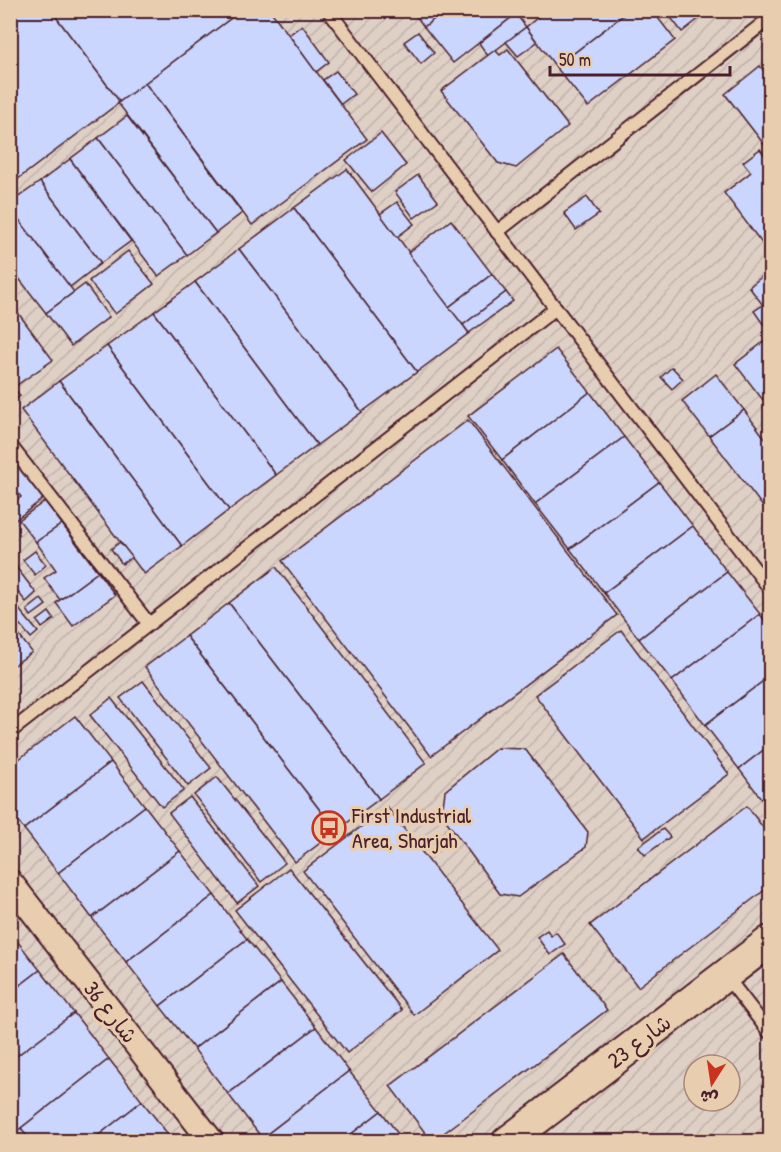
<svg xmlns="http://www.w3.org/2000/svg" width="781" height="1152" viewBox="0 0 781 1152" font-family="'Patrick Hand','Playpen Sans Arabic',sans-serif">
	<defs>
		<pattern id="industrial-furrows" width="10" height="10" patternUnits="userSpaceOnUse" patternTransform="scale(1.5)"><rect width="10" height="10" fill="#dfd0c6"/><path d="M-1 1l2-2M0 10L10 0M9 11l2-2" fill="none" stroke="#c1b2aa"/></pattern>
	</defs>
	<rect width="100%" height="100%" fill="#e8cdaf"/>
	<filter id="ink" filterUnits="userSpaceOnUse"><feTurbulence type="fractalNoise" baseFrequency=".0167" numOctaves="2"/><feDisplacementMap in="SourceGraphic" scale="12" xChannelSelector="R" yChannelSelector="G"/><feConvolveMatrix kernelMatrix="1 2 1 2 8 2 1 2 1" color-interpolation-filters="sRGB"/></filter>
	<g filter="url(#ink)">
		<path fill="url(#industrial-furrows)" fill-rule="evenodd" d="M10,11H770V1141H11ZM694,1065H730V1101H694Z"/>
		<g fill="#cad6fd" stroke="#4a1f2b" stroke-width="1.5">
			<path d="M10,10H51L120,102L10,185Z"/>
			<path d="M51,10H242L120,102Z"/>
			<path d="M242,10H270L367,139L252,225L145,83Z"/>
			<path d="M412,10H446L424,27Z"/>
			<path d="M446,10H521L453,63L424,27Z"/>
			<path d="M547,10H630L556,67L526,27Z"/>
			<path d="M630,10H652L675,40L588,107L556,67Z"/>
			<path d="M665,10H710L682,32Z"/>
			<path d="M516,14L526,27L488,56L479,43Z"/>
			<path d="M302,25L329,62L316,72L289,35Z"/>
			<path d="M526,27L537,42L518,56L506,42Z"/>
			<path d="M418,32L434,53L421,64L404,42Z"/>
			<path d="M508,49L568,126L516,168L498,163L441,91L495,50L500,55Z"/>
			<path d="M760,66L770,79V152L725,94Z"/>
			<path d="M336,71L354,94L341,104L323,80Z"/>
			<path d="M145,83L242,213L216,233L118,103Z"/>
			<path d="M127,116L216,233L187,255L98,138Z"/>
			<path d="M381,133L406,165L372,192L346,160Z"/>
			<path d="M98,138L187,255L158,276L70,159Z"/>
			<path d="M760,149L770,162V254L724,193L751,172L743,162Z"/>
			<path d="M70,159L131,241L101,263L40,182Z"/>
			<path d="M347,169L469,333L417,372L294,208Z"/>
			<path d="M418,175L438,201L414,218L395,192Z"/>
			<path d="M40,182L101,263L70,287L10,208V203Z"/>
			<path d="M587,197L599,214L576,230L564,213Z"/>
			<path d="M397,202L414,224L397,237L380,214Z"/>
			<path d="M10,208L74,292L46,313L10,267Z"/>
			<path d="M294,208L417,372L362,412L239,249Z"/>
			<path d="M451,220L492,274L449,307L408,253Z"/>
			<path d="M239,249L362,412L317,445L195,282Z"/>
			<path d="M128,251L154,284L115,314L89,281Z"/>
			<path d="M770,270V318L763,324L754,311L763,305L749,287Z"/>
			<path d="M492,274L506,292L463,325L449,307Z"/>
			<path d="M195,282L317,445L276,475L154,312Z"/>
			<path d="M85,284L109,317L71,346L46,313Z"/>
			<path d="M506,292L513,301L469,333L463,325Z"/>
			<path d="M10,302L53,360L14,387L10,382V358L15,355L10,349Z"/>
			<path d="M154,312L276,475L229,510L107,346Z"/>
			<path d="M770,337V394L763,400L735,364Z"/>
			<path d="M107,346L229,510L182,546L59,381Z"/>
			<path d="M556,349L590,392L502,460L468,416Z"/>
			<path d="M672,367L683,379L672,389L661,377Z"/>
			<path d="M716,374L744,410L709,436L682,401Z"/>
			<path d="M59,381L182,546L144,574L21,410Z"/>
			<path d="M10,382L20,396L10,403Z"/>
			<path d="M590,392L624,437L535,504L502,460Z"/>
			<path d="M744,410L770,445V516L709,436Z"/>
			<path d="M468,420L617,615L431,756L282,561Z"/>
			<path d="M624,437L659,482L570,549L535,504Z"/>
			<path d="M10,456L44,498L10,524V506L21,497L10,483Z"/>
			<path d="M659,482L693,526L604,593L570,549Z"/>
			<path d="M45,501L62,524L36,542L19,520Z"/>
			<path d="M62,524L98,572L60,600L44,578L56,570L36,542Z"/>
			<path d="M693,526L727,572L639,639L604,593Z"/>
			<path d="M120,542L132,557L122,564L111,549Z"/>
			<path d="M35,551L46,565L35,575L23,560Z"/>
			<path d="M13,563L36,593L26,602L10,582V565Z"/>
			<path d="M276,567L426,763L379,799L229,603Z"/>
			<path d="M98,572L115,595L73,626L56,603Z"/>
			<path d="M727,572L760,614L672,681L639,639Z"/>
			<path d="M41,599L46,605L31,616L27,610Z"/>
			<path d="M12,601L38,632L31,638L10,613Z"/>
			<path d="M229,603L379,799L336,831L186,636Z"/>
			<path d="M49,612L54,619L42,628L37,621Z"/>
			<path d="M760,614L770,628V676L705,725L672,681Z"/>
			<path d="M10,624L32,652L10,668Z"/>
			<path d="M621,630L729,774L644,838L535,695Z"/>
			<path d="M186,636L336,831L295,862L145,667Z"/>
			<path d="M770,676V745L739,769L705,725Z"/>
			<path d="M143,681L211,768L188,786L120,698Z"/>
			<path d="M111,698L184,790L162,807L90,715Z"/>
			<path d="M75,716L111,762L24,829L10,812V766Z"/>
			<path d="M770,745V810L739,769Z"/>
			<path d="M497,748L525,749L588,832L586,847L518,897L500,894L442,815L445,791Z"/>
			<path d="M111,762L145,806L58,873L24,829Z"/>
			<path d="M217,777L285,863L261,882L194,795Z"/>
			<path d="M190,797L259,886L237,903L169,813Z"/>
			<path d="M145,806L180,851L92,918L58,873Z"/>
			<path d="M747,806L770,837V886L638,987L590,925Z"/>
			<path d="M387,807L498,950L414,1015L303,871Z"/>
			<path d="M663,829L670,837L645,855L638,847Z"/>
			<path d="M180,851L214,895L126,962L92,918Z"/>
			<path d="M289,868L402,1010L347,1053L235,910Z"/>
			<path d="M214,895L247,939L160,1006L126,962Z"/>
			<path d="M547,930L551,936L556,932L565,944L550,955L537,937Z"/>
			<path d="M10,932L40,970L10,993Z"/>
			<path d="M247,939L281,982L194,1049L160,1006Z"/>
			<path d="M564,954L607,1010L432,1142L390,1086Z"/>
			<path d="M40,970L74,1013L10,1061V993Z"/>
			<path d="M281,982L316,1027L228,1094L194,1049Z"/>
			<path d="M74,1013L109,1059L10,1137V1061Z"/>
			<path d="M316,1027L349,1071L262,1138L228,1094Z"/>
			<path d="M109,1059L142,1101L90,1142H31L21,1128Z"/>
			<path d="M349,1071L381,1111L341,1142H265L262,1138Z"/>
			<path d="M142,1101L174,1142H90Z"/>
			<path d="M381,1111L404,1142H341Z"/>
			<path d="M21,1128L31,1142H10V1137Z"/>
		</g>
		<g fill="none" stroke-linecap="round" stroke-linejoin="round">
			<g stroke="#4a1f2b" stroke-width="16">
				<g id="service">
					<path d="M328,10L770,589"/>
					<path d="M497,232L770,18"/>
					<path d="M10,445L149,624"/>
					<path d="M10,732L556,308"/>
					<path d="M725,975L770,1033"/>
				</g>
			</g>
			<g stroke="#4a1f2b" stroke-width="28">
				<path id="minor" d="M10,882L212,1142"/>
			</g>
			<g stroke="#4a1f2b" stroke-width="34">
				<path id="tertiary" d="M507,1142L770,941"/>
			</g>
			<use href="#service" stroke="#e8cdaf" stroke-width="12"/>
			<use href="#minor" stroke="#e8cdaf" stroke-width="24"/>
			<use href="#tertiary" stroke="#e8cdaf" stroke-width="30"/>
		</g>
	</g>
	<defs>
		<g id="bus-ring" transform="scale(1.725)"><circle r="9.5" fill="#e8cdaf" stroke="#c8321e" stroke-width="1.5"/><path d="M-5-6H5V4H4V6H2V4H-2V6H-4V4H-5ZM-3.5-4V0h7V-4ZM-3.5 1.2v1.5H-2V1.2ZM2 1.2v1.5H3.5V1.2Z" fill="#c8321e"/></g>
	</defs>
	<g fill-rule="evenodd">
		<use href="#bus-ring" x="329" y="828"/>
	</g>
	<g text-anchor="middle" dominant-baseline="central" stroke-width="6" stroke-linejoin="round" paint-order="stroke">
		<g font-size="22" fill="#4a1f2b" stroke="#e8cdaf" text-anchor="start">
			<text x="352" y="815">First Industrial<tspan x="352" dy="25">Area, Sharjah</tspan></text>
		</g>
		<g font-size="22" fill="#4a1f2b" stroke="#e8cdaf">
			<text transform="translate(111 1012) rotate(52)">شارع 36</text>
			<text transform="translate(639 1041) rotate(-37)">شارع 23</text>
		</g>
	</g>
	<rect width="781" height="1152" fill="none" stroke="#e8cdaf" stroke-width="36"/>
	<rect x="18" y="18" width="745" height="1116" fill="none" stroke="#4a1f2b" stroke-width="2" filter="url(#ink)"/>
	<g transform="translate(712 1083) rotate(192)"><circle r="28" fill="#e8cdaf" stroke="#a9877a" stroke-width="1.5"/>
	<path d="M0-4.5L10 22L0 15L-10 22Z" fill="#c8321e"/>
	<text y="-9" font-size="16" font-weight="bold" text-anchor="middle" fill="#4a1f2b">ش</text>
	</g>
	<path d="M550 66v9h180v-9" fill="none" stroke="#4a1f2b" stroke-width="3"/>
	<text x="559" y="66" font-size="18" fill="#4a1f2b" stroke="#e8cdaf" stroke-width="4.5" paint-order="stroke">50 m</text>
</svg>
